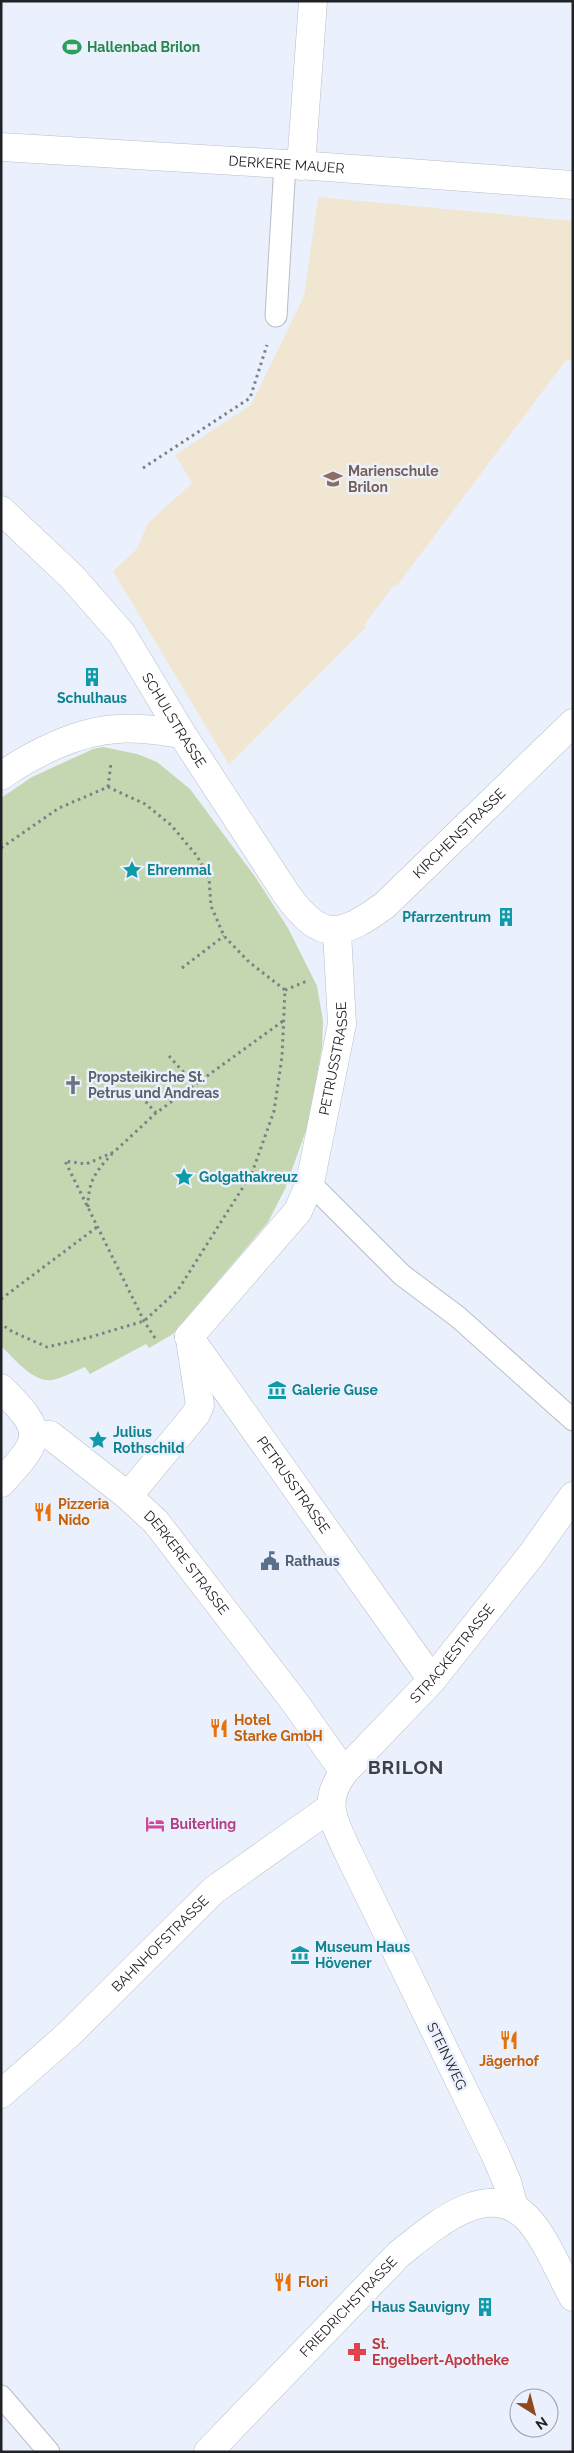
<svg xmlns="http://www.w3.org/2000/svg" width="574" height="2453" viewBox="0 0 574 2453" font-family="Raleway,sans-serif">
	<rect width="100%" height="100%" fill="#ebf1fc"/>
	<path fill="#f0e6d1" d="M318,197L573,221V361L566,360L396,587L394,585L364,625L366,627L229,765L113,571L137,549L148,523L192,483L175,455L251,405L304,296Z"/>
	<path fill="#c5d7b0" d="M103,747L137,754L157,762L190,789L256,878L288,928L317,986L323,1021L322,1047L308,1125L285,1189L268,1222L173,1334L149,1348L146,1344L90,1374L85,1367C75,1371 63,1378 52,1380C33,1383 14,1358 1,1346V798L32,777L93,749Z"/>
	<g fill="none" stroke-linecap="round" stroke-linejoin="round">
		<g stroke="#b8bdc7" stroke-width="23">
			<g id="service">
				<path d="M276,316L285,164"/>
				<path d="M310,1183L402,1275L458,1317L573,1420"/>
				<path d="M1,2396L49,2452"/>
			</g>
		</g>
		<g stroke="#b8bdc7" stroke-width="29">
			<g id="pedestrian">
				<path id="s1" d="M189,1337L432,1680"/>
				<path id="s2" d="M33,1434L50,1435L128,1496L156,1522L296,1704L344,1772"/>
				<path d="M128,1496L196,1414L200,1405L191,1346"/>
				<path id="s3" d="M1,2094L69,2034L214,1890L330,1808"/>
				<path id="s4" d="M514,2207L507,2182L495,2154L348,1852C334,1821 321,1803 344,1772L432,1680L532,1554L573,1496"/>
			</g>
		</g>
		<g stroke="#b8bdc7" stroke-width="29">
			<g id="minor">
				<path id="s5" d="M1,147L285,164L573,185"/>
				<path d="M301,166L313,1"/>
				<path id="s6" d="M1,510L72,577L122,634L182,734L287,895C322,943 341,937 385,905L573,723"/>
				<path d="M1,776C32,754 78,731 117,729C139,727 161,731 182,734"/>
				<path id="s7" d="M189,1337L298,1211L310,1183L342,1024L337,932"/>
				<path d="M1,1388C46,1433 42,1438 1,1483"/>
				<path id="s8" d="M208,2452L399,2254C431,2229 486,2178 526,2217C544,2234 560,2274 573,2297"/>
			</g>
		</g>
		<g stroke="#7c8087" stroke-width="3" stroke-dasharray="2.5 4" stroke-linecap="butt">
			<path d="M143,468L250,398L267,345"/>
			<path d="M108,787L111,763"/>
			<path d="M1,848L59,808L108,787L145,804L171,825L197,856L209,878L211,906L224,936L249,962L285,990L282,1057L274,1111L252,1173L178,1290L144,1321L87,1338L47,1347L13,1332L1,1324"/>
			<path d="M182,968L224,936"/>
			<path d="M285,990L307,981"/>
			<path d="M169,1056L195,1085"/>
			<path d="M137,1092L156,1113"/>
			<path d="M88,1207C88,1182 95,1172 112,1154"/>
			<path d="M1,1299L97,1227"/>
			<path d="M155,1338L144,1321L65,1161L86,1164L114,1152L156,1113L283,1021"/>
		</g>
		<use href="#service" stroke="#fff" stroke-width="21"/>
		<use href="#pedestrian" stroke="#fff" stroke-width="28"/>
		<use href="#minor" stroke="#fff" stroke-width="28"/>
	</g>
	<defs>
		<g id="stadium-bare" transform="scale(1.5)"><path d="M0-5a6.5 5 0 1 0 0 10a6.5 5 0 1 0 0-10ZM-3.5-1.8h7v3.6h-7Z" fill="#2e9e5b" stroke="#ebf1fc" stroke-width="2.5" paint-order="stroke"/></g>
		<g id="school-bare" transform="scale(1.5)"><path d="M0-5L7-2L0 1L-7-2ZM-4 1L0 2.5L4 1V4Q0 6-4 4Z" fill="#8d6e63" stroke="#ebf1fc" stroke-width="2.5" paint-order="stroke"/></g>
		<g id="building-bare" transform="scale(1.5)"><path d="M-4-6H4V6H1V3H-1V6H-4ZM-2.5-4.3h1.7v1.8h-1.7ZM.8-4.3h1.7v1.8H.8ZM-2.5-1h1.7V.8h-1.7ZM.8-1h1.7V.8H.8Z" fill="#0f9aa8" stroke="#ebf1fc" stroke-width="2.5" paint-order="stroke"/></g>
		<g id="sight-bare" transform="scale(1.5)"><path d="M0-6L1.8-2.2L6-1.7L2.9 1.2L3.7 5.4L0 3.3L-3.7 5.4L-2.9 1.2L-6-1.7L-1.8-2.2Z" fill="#0f9aa8" stroke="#ebf1fc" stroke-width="2.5" paint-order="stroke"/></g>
		<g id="church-bare" transform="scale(1.5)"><path d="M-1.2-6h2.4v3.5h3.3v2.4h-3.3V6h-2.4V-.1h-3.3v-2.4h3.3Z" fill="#6b7280" stroke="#ebf1fc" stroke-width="2.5" paint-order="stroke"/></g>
		<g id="museum-bare" transform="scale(1.5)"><path d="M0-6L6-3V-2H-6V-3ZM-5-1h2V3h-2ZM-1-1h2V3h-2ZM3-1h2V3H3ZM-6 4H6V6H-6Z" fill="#0f9aa8" stroke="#ebf1fc" stroke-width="2.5" paint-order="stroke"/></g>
		<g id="restaurant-bare" transform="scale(1.5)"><path d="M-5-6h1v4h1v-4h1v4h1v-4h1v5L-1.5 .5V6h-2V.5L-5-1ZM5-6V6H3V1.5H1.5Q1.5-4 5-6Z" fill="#e8710a" stroke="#ebf1fc" stroke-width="2.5" paint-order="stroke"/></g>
		<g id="civic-bare" transform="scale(1.5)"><path d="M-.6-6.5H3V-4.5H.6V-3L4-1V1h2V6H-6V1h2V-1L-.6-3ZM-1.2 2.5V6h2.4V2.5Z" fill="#5c6f8a" stroke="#ebf1fc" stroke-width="2.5" paint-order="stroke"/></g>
		<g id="hotel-bare" transform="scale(1.5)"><path d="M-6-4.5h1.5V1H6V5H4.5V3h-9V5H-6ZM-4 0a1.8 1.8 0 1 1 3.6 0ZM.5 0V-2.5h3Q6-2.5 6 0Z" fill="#d1479c" stroke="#ebf1fc" stroke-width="2.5" paint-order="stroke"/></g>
		<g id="pharmacy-bare" transform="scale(1.5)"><path d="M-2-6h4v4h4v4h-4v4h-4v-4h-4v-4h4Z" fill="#e0444e" stroke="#ebf1fc" stroke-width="2.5" paint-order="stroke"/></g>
	</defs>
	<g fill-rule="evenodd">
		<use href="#stadium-bare" x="72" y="47"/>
		<use href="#school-bare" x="333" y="479"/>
		<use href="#building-bare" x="92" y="677"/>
		<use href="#sight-bare" x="132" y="870"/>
		<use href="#building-bare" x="506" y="917"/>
		<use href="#church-bare" x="73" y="1085"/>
		<use href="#sight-bare" x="184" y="1177"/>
		<use href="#museum-bare" x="277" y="1390"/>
		<use href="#sight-bare" x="98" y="1440"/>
		<use href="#restaurant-bare" x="43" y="1512"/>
		<use href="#civic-bare" x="270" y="1561"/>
		<use href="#restaurant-bare" x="219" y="1728"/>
		<use href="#hotel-bare" x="155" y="1824"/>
		<use href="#museum-bare" x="300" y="1955"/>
		<use href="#restaurant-bare" x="509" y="2040"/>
		<use href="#restaurant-bare" x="283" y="2282"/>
		<use href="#building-bare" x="485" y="2307"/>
		<use href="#pharmacy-bare" x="357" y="2352"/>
	</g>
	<g text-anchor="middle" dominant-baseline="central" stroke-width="5" stroke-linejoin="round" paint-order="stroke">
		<g font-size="14" font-weight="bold" fill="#27864d" stroke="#ebf1fc" text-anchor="start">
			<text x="87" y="47">Hallenbad Brilon</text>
		</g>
		<g font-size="14" fill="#202226" stroke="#ebf1fc">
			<text stroke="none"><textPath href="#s5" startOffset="286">DERKERE MAUER</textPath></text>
			<text stroke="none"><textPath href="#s6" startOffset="274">SCHULSTRASSE</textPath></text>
			<text stroke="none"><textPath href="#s6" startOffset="704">KIRCHENSTRASSE</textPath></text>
			<text stroke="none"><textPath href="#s7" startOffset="324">PETRUSSTRASSE</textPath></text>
			<text stroke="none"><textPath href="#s1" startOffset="181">PETRUSSTRASSE</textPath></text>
			<text stroke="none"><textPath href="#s2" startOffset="205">DERKERE STRASSE</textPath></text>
			<text stroke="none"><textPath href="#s4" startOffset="639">STRACKESTRASSE</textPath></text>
			<text stroke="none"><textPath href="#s3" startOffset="219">BAHNHOFSTRASSE</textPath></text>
			<text transform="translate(447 2056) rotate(64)">STEINWEG</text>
			<text stroke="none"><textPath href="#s8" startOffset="202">FRIEDRICHSTRASSE</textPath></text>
		</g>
		<g font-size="14" font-weight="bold" fill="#785e54" stroke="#ebf1fc" text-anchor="start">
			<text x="348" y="471">Marienschule<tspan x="348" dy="16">Brilon</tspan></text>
		</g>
		<g font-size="14" font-weight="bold" fill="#0d838f" stroke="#ebf1fc" text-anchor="start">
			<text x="92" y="698" text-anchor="middle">Schulhaus</text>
			<text x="147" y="870">Ehrenmal</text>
			<text x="491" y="917" text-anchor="end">Pfarrzentrum</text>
			<text x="199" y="1177">Golgathakreuz</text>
			<text x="292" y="1390">Galerie Guse</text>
			<text x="113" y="1432">Julius<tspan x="113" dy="16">Rothschild</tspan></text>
			<text x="315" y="1947">Museum Haus<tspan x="315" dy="16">Hövener</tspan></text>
			<text x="470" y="2307" text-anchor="end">Haus Sauvigny</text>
		</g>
		<g font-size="14" font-weight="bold" fill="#5b616d" stroke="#ebf1fc" text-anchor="start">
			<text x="88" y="1077">Propsteikirche St.<tspan x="88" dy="16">Petrus und Andreas</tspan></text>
		</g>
		<g font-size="14" font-weight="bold" fill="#c56008" stroke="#ebf1fc" text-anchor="start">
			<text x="58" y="1504">Pizzeria<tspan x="58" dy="16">Nido</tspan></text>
			<text x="234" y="1720">Hotel<tspan x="234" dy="16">Starke GmbH</tspan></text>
			<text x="509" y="2061" text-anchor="middle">Jägerhof</text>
			<text x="298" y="2282">Flori</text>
		</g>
		<g font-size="14" font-weight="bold" fill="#4e5e75" stroke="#ebf1fc" text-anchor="start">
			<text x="285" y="1561">Rathaus</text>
		</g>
		<g font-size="14" font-weight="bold" fill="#b23c85" stroke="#ebf1fc" text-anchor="start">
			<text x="170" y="1824">Buiterling</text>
		</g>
		<g font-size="14" font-weight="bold" fill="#be3a42" stroke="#ebf1fc" text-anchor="start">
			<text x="372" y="2344">St.<tspan x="372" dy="16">Engelbert-Apotheke</tspan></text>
		</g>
		<g font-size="19" font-weight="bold" letter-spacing="1" fill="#3d4149" stroke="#ebf1fc">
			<text x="406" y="1767">BRILON</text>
		</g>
	</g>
	<rect width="574" height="2453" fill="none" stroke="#202226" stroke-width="5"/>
	<g transform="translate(534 2413) rotate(144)"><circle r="24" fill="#ebf1fc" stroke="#9a9ea6"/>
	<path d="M0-4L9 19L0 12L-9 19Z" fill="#8e491f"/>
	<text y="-8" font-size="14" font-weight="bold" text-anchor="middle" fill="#202226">N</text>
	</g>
</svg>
